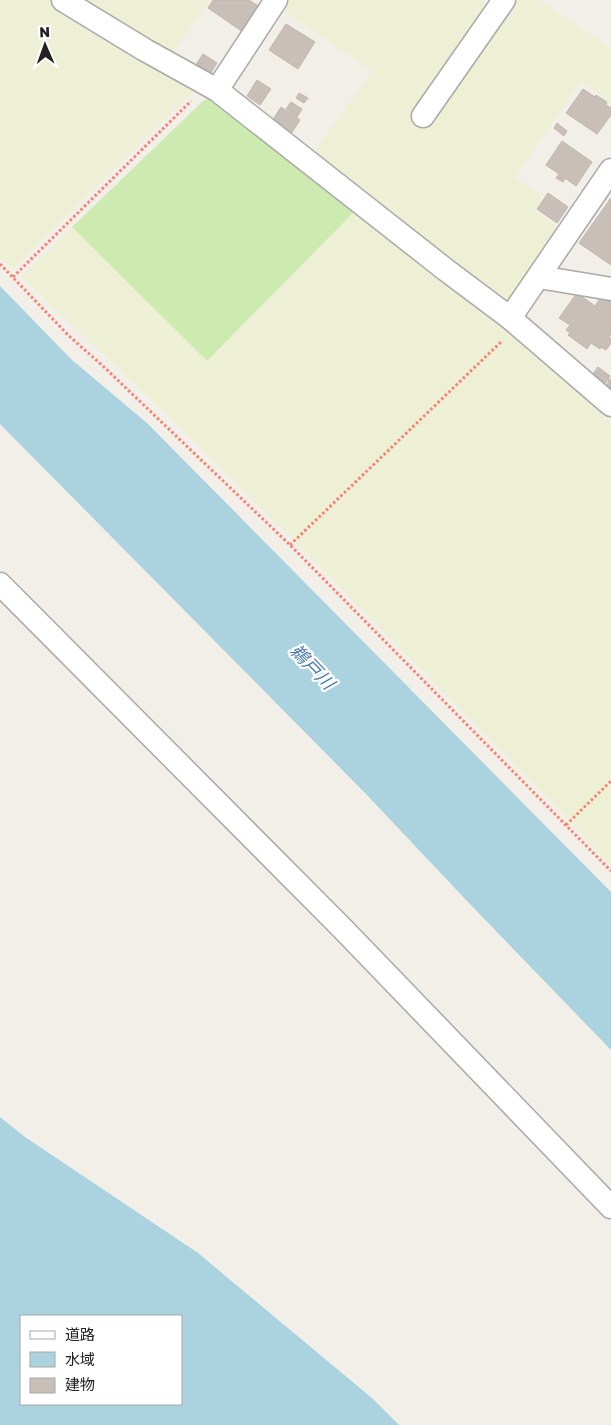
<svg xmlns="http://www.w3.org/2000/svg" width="611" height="1425" font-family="'Golos Text','Noto Sans JP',sans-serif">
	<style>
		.farmland { fill: #eef0d5 }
		.grass { fill: #cdebb0 }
		.water { fill: #aad3df; fill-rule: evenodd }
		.building { fill: #c7bfb8; stroke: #c4b6ab }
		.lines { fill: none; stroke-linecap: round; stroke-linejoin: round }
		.minor-casing { stroke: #a9a9a9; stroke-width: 25 }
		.path { stroke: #fa8072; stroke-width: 3; stroke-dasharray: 2.5 2.5; stroke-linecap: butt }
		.minor { stroke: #fff; stroke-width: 22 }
		.labels { text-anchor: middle; stroke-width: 4.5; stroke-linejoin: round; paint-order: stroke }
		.water-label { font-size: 18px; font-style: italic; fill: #4a7aab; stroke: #fff }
	</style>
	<rect width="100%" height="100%" fill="#f2efe9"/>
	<g class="farmland">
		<path d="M0,0H49L196,89L13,269L0,257Z"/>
		<path d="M74,0H210L170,57Z"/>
		<path d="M288,0H481L502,15L513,0H539L611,48V103L581,82L515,177L543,197L534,210L563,230L511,305L502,304L312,155L372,71L282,10Z"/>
		<path d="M358,208L496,323L611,422V866L558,808L299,546L160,408L21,277L72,227L207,361Z"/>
	</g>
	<path class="grass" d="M211,97L358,208L207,361L72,227L203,101Z"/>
	<g class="water">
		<path d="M0,286L72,360L147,423L611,892V1050L468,902L366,794L0,424Z"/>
		<path d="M0,1117L25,1137L198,1253L373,1399L399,1425H0ZM181,1316V1404H21V1316Z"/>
	</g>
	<g class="building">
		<path d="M213,0H249L260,7L243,32L208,8Z"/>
		<path d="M286,24L315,42L298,69L269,50Z"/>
		<path d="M203,54L217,63L209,76L195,66Z"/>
		<path d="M257,80L271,89L260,105L247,96Z"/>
		<path d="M583,89L595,97L596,95L607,102L606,105L611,108V115L597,134L566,113Z"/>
		<path d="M299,93L308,98L304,103L296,98Z"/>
		<path d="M291,102L302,109L297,117L286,109Z"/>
		<path d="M281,107L300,120L291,134L272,121Z"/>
		<path d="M557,123L567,131L564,136L554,128Z"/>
		<path d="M562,141L592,162L576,186L565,178L563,182L556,178L559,174L546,165Z"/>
		<path d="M548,193L568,207L557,223L537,209Z"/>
		<path d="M611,198V265L579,243Z"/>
		<path d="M577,293L595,306L601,297L605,300L607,298L611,301V333L609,337L611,339V343L606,350L601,347L600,349L591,343L587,349L568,335L570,333L566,330L570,325L559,318Z"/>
		<path d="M598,367L610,376L603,387L590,378Z"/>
		<path d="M609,379L611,380V394L605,392Z"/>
	</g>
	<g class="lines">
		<defs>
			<g id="minor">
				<path d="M63,0L145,50L217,90L446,270L510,318L611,405"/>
				<path d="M217,90L276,0"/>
				<path d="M423,116L504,0"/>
				<path d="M539,277L611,289"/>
				<path d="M510,318L611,170"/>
				<path d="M0,584L343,929L611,1207"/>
			</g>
		</defs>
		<use href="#minor" class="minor-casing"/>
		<g class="path">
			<path d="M0,264L69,336L104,367L290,545L611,871"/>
			<path d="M13,277L191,101"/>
			<path d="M290,545L502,341"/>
			<path d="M566,825L611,781"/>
		</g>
		<use href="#minor" class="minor"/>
	</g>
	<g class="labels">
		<g class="water-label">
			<text transform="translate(312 667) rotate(46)" y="6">鵜戸川</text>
		</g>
	</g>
	<rect x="20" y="1315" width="162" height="90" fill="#ffffff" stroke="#a7a7a7"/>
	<rect x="30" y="1331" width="25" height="8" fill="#ffffff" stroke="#a7a7a7"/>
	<text x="65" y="1340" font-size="15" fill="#222222">道路</text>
	<rect x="30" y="1352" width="25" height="15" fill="#aad3df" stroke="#a7a7a7"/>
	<text x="65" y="1365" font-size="15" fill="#222222">水域</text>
	<rect x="30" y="1378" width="25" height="15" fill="#c7bfb8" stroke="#a7a7a7"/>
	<text x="65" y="1390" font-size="15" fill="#222222">建物</text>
	<g transform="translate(45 45) rotate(358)" stroke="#ffffff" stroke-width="4" paint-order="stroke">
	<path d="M0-4L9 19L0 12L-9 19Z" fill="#222222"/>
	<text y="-8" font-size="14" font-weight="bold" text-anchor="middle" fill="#222222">N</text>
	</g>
</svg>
